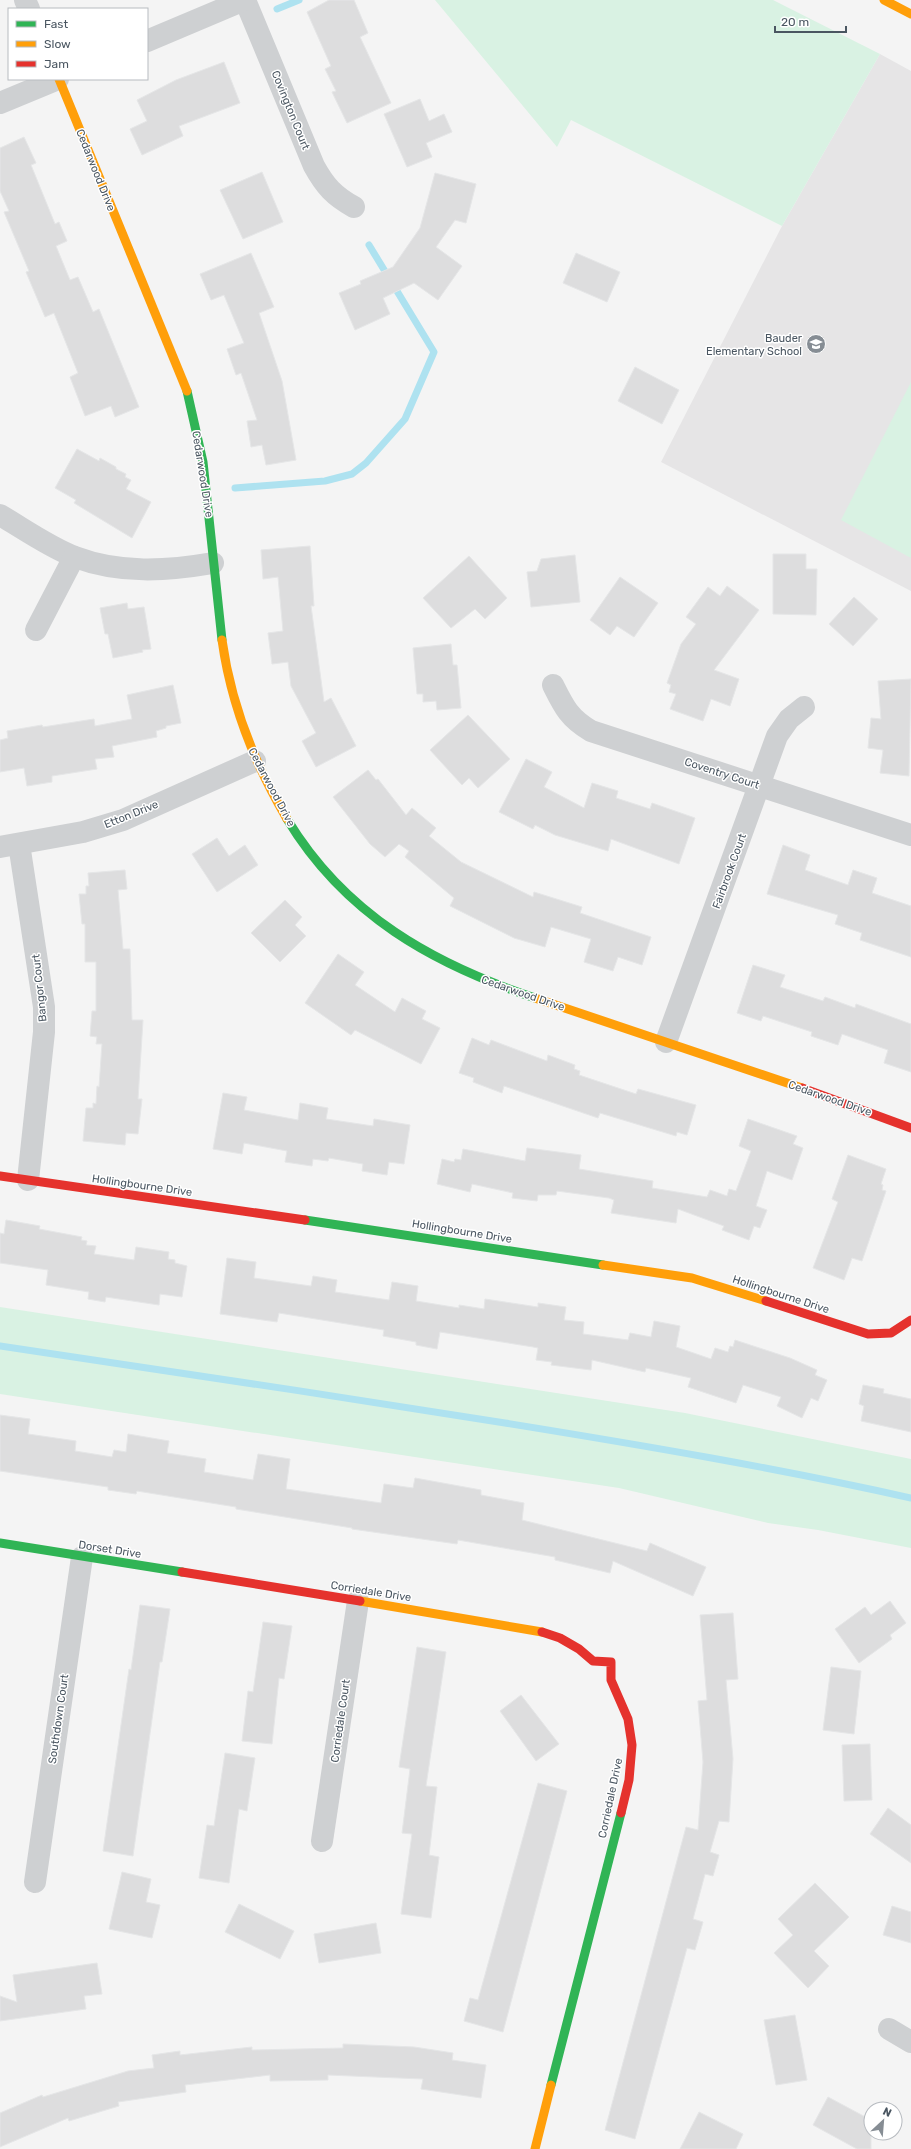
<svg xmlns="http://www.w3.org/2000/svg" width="911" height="2149" font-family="Rubik,sans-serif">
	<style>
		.education { fill: #e6e5e6 }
		.green { fill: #d9f2e3 }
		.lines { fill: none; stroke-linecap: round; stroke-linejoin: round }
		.stream { stroke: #aee2f0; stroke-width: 7 }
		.building { fill: #ddddde; stroke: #e5e6e7 }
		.street { stroke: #ced0d2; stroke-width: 22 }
		.fast { stroke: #30b455; stroke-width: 9 }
		.slow { stroke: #ff9f0a; stroke-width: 9 }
		.jam { stroke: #e5322d; stroke-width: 9 }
		.labels { text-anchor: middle; stroke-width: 3; stroke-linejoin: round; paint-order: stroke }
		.street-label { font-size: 11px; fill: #4a5661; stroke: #fff }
		.poi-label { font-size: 11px; fill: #4a5661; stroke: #fff; text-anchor: end }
	</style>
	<rect width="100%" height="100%" fill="#f4f4f4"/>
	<path class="education" d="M880,54L911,71V591L661,462L782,226Z"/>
	<g class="green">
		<path d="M435,0H773L880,54L782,226L571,120L557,147Z"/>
		<path d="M911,382V558L841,520Z"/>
		<path d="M0,1307L685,1413L911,1459V1548L818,1530L768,1523L619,1488L0,1394Z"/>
	</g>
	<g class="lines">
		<g class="stream">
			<path d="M277,9L299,0"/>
			<path d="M235,488L325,481L352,474L366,463L405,419L434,352L369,245"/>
			<path d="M0,1346C168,1371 337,1396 505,1423C641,1445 777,1468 911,1498"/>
		</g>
	</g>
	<g class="building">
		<path d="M329,0H354L368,33L360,37L391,103L347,123L332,92L336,91L325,69L331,66L307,12Z"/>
		<path d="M224,62L240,103L179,126L183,136L142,155L130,129L147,121L137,100L176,80Z"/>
		<path d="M420,99L429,121L444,114L452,132L426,143L432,157L407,167L384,114Z"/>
		<path d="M24,137L36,163L31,165L55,224L59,222L67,241L56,246L70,280L78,277L93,312L99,309L139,407L115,417L111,406L85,416L70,377L78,373L54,313L45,317L26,272L29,271L4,212L9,211L0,191V148Z"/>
		<path d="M262,172L283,222L243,239L220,190Z"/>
		<path d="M435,173L476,184L466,223L455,220L436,247L462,266L438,300L414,283L383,298L390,314L355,330L339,293L361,284L360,281L393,267L420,228Z"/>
		<path d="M251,253L274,307L259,313L282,381L296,460L266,465L262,445L251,447L247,421L257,420L241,373L236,375L227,349L244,343L224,295L211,300L200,274Z"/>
		<path d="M576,253L620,272L607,302L563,283Z"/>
		<path d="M635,367L679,390L662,424L618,401Z"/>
		<path d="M77,449L99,461L100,458L116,467V469L126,474L125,477L131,480L126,489L151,502L132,538L74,503L76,500L55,488Z"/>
		<path d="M310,546L314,606H311L324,702L331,698L356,746L316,767L302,741L316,733L291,686L288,662L272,664L268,633L283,631L278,577L263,579L261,550Z"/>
		<path d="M773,554H806V569H817L816,615L773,614Z"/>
		<path d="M575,555L580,602L531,607L527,572L537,571L541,559Z"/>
		<path d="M469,556L507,598L485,619L475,609L451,628L423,598Z"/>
		<path d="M620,577L658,603L634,637L617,626L610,635L590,620Z"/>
		<path d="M727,586L759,610L714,670L739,679L730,706L711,699L703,721L670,709L676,694L669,692L671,685L667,683L681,644L696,624L686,617L708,587L720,596Z"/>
		<path d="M854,597L878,619L853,646L829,624Z"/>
		<path d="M127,603L128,609L144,607L151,649L142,650L143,652L113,658L108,634H105L100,608Z"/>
		<path d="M451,644L453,665H457L461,708L437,710L436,701L423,702V694H417L413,648Z"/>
		<path d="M911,679L909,776L880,773L883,750L868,748L871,718L881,719L878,681Z"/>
		<path d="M173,685L181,723L166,726V728L156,731L157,737L112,746L114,757L95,759L97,769L52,776V782L27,786L24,768L0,772V740L8,738L7,731L42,725L43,727L94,719L95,726L132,719L127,695Z"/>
		<path d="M468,715L510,759L478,788L469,778L462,785L430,750Z"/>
		<path d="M526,759L552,772L544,787L584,808L592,783L618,791L616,798L650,809L652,803L695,818L679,864L611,839L608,851L555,835L535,825L533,829L499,812Z"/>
		<path d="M368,770L376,780L378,779L406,815L412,808L436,828L429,836L461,862L533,897L534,892L582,907L580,913L651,937L642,965L618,957L613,971L584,962L591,939L551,927L545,947L514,938L450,906L454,898L405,857L409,851L399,844L385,857L370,844L333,797Z"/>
		<path d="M217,838L229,856L245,845L258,865L217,892L192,854Z"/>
		<path d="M783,845L810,855L805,870L848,885L853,870L877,878L872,893L911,906V957L860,940L862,933L835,924L838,915L767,894Z"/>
		<path d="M125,870L127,889L118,890L123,949H130L132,1020H143L138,1099H142L138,1134L126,1133L125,1145L83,1141L86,1108H93V1103L96,1104L97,1086L99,1087L102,1044H96L97,1037L90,1036L92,1011H96V962H85V924H82L79,894H86V886H89L88,873Z"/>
		<path d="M285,900L302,917L295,925L306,936L280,962L251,933Z"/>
		<path d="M338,954L364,972L355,985L395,1012L402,998L426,1011L422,1019L440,1028L421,1064L355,1030L351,1035L305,1003Z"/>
		<path d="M753,965L785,975L780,987L823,1001L825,997L855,1008L856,1004L911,1024V1072L884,1063L888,1050L842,1034L838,1045L811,1036L812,1032L763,1016L761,1021L737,1013Z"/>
		<path d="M472,1038L489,1045L491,1040L547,1061L548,1055L575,1065L574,1069L580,1071L579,1075L636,1094L638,1089L696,1105L687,1135L677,1132L676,1136L600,1113L598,1118L504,1086L502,1093L473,1082L474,1078L459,1073Z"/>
		<path d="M223,1093L247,1097L244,1110L298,1120L300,1103L328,1108L326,1119L373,1126L374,1119L410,1125L404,1164L389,1162L387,1175L362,1171L363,1164L329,1158L328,1161L313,1159L312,1166L285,1162L287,1151L244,1143L242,1154L213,1149Z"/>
		<path d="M748,1119L797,1136L793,1144L803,1148L792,1180L767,1171L756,1206L767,1210L760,1228L754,1226L749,1240L722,1230L724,1226L678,1209L676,1223L611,1213L614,1200L609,1198L557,1191L556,1195H538L537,1201L512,1198L513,1193L472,1184L470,1192L437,1184L442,1159L454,1162L455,1159L461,1160L463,1149L525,1161L527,1148L581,1155L579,1169L653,1181L652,1188L707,1197L710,1190L727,1196L729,1189L736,1191L751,1151L739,1146Z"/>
		<path d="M848,1155L886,1169L881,1184L883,1185L882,1190L886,1191L862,1261L852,1258L844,1280L813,1268L838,1202L832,1199Z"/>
		<path d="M6,1220L40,1226L39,1229L82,1237L81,1240L87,1241L86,1245L96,1246L94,1254L134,1260L136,1247L169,1252L168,1259L175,1260V1263L187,1266L182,1297L160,1294L159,1305L106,1297L105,1302L88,1299L89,1292L46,1285L48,1270L0,1263V1233L4,1234Z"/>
		<path d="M227,1258L256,1262L254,1278L311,1286L313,1276L337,1280L335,1292L389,1300L392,1282L418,1286L416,1301L459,1308V1305L484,1309L485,1299L538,1307V1303L566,1307L564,1320L584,1322L583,1334L628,1340L630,1333L651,1337L654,1321L680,1326L676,1347L711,1359L715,1348L728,1352L730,1346L733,1347L735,1340L790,1358L817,1370L815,1375L827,1380L818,1401L811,1398L802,1418L777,1406L781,1397L743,1385L736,1403L688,1387L691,1378L646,1368L645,1372L592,1360L591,1370L551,1365L552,1362L536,1360L538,1348L533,1347L440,1332L437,1349L416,1345V1342L383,1336L384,1330L279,1313L277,1322L220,1314Z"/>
		<path d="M863,1385L884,1389L883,1393L911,1399V1432L861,1421L864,1406L859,1404Z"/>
		<path d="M0,1415L30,1419L28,1434L76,1441L75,1451L112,1457L114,1450L126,1452L128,1434L169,1441L167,1453L206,1459L204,1472L253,1480L258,1454L290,1459L286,1489L381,1503L384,1484L413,1488L415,1478L481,1490V1495L524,1503L522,1520L647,1551L650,1543L706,1567L693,1596L613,1561L610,1573L555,1560V1557L458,1540L457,1544L352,1529V1528L236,1509V1507L137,1491L136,1494L108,1490V1487L0,1471Z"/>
		<path d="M890,1601L906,1623L890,1635L892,1639L859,1663L835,1629L865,1607L871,1615Z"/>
		<path d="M140,1605L170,1609L162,1662H160L133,1856L103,1851L129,1669L131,1670Z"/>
		<path d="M733,1613L738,1679L726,1680L733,1759L729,1822L719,1821L710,1852L719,1855L713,1876L705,1874L693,1919L703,1922L695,1950L687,1948L635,2139L605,2130L686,1827L698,1830L703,1762L698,1701L707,1700L700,1615Z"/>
		<path d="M263,1622L292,1626L284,1679L279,1678L272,1744L242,1741L248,1691L253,1692Z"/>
		<path d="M417,1647L446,1652L426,1786L437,1787L429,1855L439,1857L431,1918L401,1914L412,1834L402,1833L410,1769L399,1767Z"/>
		<path d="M831,1667L861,1671L854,1734L823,1730Z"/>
		<path d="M521,1695L559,1744L536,1761L500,1711Z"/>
		<path d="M870,1744L872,1800L844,1801L842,1745Z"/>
		<path d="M225,1753L255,1758L247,1811L239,1809L229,1883L199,1878L207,1825L214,1826Z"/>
		<path d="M538,1783L567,1791L503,2032L464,2021L470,1998L478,2000Z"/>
		<path d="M888,1808L911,1825V1863L870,1834Z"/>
		<path d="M122,1872L151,1879L146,1902L160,1905L152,1938L109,1929Z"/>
		<path d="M815,1883L849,1917L814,1951L829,1966L808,1988L774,1953L793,1935L778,1919Z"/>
		<path d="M239,1904L294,1931L280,1959L225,1932Z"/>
		<path d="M892,1906L911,1912V1943L883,1935Z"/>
		<path d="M376,1923L381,1953L319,1963L314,1934Z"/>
		<path d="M97,1963L102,1994L84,1996L86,2009L0,2021V1996L17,2002L13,1975Z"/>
		<path d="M795,2015L807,2080L776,2085L764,2020Z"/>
		<path d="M343,2044L414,2047L453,2053L452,2060L486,2065L481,2098L421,2089L423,2079L328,2075V2080L270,2081V2075L185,2085L186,2092L118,2102L119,2106L69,2121L68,2118L0,2147V2113L42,2095L43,2097L128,2071L154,2068L152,2055L180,2051V2055L252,2047V2050L343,2048Z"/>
		<path d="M828,2097L871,2120V2149H857L813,2125Z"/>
		<path d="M699,2112L743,2134L736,2149H680Z"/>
	</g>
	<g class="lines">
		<g class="street">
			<path d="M25,0L29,9"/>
			<path d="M245,0L314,166C325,186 334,196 354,207"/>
			<path d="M147,41L244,0"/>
			<path d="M0,103L58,79"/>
			<path d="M0,515C24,529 49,547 75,557C120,574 167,571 213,563"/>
			<path d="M36,630L74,557"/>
			<path d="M553,685C564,707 569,718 591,731L911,835"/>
			<path d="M19,844L44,1007V1032L28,1180"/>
			<path d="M0,847L83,832L123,820L255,761"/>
			<path d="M666,1042L777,736L789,719L804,707"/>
			<path d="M322,1841L358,1601"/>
			<path d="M35,1882L82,1557"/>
			<path d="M889,2029L911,2042"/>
		</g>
		<g class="fast">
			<path d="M187,391L203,462L222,640"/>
			<path d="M287,819C345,915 433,964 535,998"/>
			<path d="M305,1220L603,1265"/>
			<path d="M0,1543L182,1572"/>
			<path d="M551,2085L621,1813"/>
		</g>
		<g class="slow">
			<path d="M884,0L911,14"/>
			<path d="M59,79L187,391"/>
			<path d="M222,640C231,705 254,763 287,819"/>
			<path d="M535,998L802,1088"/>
			<path d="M603,1265L692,1278L766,1301"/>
			<path d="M360,1601L542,1632"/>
			<path d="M535,2149L551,2085"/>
		</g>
		<g class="jam">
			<path d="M802,1088L911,1128"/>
			<path d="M0,1176L305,1220"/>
			<path d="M766,1301L868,1334L891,1333L911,1320"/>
			<path d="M182,1572L360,1601"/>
			<path d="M542,1632L560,1638L579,1649L593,1661L611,1662V1680L628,1719L632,1745L629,1780L621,1813"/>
		</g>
	</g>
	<defs>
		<symbol id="school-disc" viewBox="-11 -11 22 22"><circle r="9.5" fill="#868d94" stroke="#fff"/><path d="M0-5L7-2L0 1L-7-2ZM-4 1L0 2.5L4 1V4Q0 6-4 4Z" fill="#fff"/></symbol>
	</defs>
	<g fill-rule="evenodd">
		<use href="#school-disc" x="805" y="333" width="22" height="22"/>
	</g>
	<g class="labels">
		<g class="street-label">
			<text transform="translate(291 110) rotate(68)" y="4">Covington Court</text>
			<text transform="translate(96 170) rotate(68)" y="4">Cedarwood Drive</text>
			<text transform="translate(203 474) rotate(81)" y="4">Cedarwood Drive</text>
			<text transform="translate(722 773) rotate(18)" y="4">Coventry Court</text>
			<text transform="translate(272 787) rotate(62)" y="4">Cedarwood Drive</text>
			<text transform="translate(131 814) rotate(-22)" y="4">Etton Drive</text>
			<text transform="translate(729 871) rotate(-70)" y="4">Fairbrook Court</text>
			<text transform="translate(39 988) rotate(-96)" y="4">Bangor Court</text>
			<text transform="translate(523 993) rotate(19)" y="4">Cedarwood Drive</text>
			<text transform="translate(830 1098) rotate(19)" y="4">Cedarwood Drive</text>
			<text transform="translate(142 1185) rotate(8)" y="4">Hollingbourne Drive</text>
			<text transform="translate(462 1231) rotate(9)" y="4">Hollingbourne Drive</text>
			<text transform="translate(781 1294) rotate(18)" y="4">Hollingbourne Drive</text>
			<text transform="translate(110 1549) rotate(9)" y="4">Dorset Drive</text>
			<text transform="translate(371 1591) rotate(9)" y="4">Corriedale Drive</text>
			<text transform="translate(58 1719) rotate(-82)" y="4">Southdown Court</text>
			<text transform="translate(340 1721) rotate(-82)" y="4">Corriedale Court</text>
			<text transform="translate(610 1798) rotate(-78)" y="4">Corriedale Drive</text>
		</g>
		<g class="poi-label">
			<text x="802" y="342">Bauder<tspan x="802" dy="13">Elementary School</tspan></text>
		</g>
	</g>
	<rect x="8" y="8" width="140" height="72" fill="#ffffff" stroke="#b7bbc0"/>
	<rect x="16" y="21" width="20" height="6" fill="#30b455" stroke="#b7bbc0"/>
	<text x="44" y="28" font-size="12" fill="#4a5661">Fast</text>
	<rect x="16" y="41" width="20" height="6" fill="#ff9f0a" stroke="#b7bbc0"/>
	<text x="44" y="48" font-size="12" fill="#4a5661">Slow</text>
	<rect x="16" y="61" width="20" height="6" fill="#e5322d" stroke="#b7bbc0"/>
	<text x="44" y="68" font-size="12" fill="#4a5661">Jam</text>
	<g transform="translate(883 2121) rotate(26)"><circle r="19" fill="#ffffff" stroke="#b7bbc0"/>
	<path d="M0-3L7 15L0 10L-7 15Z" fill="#868d94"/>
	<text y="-6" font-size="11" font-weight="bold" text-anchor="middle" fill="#4a5661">N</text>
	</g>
	<path d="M775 26v6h71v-6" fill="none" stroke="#4a5661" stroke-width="2"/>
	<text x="781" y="26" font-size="12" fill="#4a5661" stroke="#ffffff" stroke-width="3" paint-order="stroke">20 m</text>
</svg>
